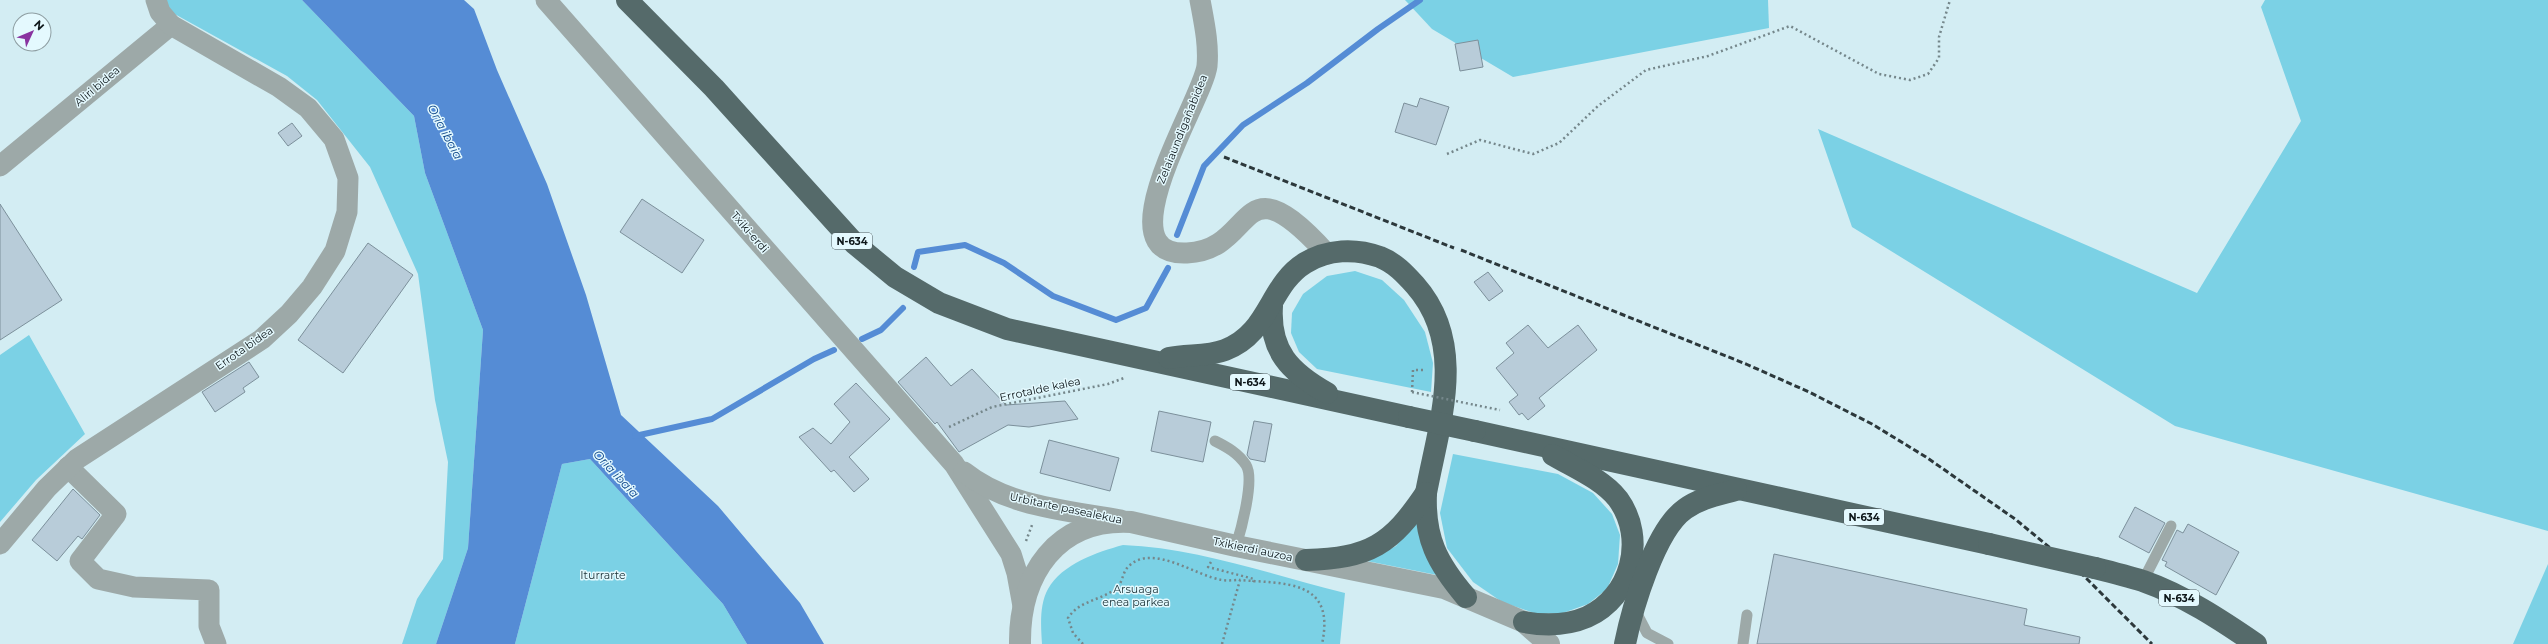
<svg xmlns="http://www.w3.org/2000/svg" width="2548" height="644" font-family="Montserrat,sans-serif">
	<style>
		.green { fill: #7bd1e5 }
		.water { fill: #558cd5 }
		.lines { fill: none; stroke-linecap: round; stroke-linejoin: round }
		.stream { stroke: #558cd5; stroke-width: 6 }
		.building { fill: #b8ccd9; stroke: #7c909b }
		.path { stroke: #75878b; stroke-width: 2.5; stroke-dasharray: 2 3; stroke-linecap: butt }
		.service { stroke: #9da9a8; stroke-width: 11 }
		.minor { stroke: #9da9a8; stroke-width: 21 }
		.tertiary { stroke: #9da9a8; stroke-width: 22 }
		.trunk { stroke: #556a6a; stroke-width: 22 }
		.rail { stroke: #2c383b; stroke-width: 3; stroke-dasharray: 6 3; stroke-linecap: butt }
		.path-bridge { stroke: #75878b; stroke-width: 2.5; stroke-dasharray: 2 3; stroke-linecap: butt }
		.trunk-bridge { stroke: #556a6a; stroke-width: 22 }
		.labels { text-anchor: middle; stroke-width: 3; stroke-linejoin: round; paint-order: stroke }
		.shield { fill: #e4f9fe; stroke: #4e5a5e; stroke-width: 1 }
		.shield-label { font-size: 10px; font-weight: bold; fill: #0d1619 }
		.street-label { font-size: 11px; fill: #0d1619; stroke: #e4f9fe }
		.park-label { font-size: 11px; fill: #193036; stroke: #e4f9fe }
		.water-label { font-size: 12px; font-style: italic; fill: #0d4688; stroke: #e4f9fe }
	</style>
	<rect width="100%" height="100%" fill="#d3edf3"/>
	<g class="green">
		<path d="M161,0H302L414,116L425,173L483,330L468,548L436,644H402L417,599L443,559L448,462L435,400L418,274L370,167L317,100L287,76L171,12Z"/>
		<path d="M1405,0H1768L1769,28L1513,77L1432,29Z"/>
		<path d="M2265,0H2548V531L2175,426L1852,227L1818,129L2197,293L2301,121L2261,7Z"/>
		<path d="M1355,271L1382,280L1404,300L1425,332L1433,363L1431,392L1317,369L1299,352L1291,333L1292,313L1303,294L1327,276Z"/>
		<path d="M29,335L85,434L36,480L0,522V355Z"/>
		<path d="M1453,454L1558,474L1593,493L1612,514L1620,535L1618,564L1607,589L1588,604L1563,613L1537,614L1502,602L1473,582L1447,548L1440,513Z"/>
		<path d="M590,459L723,604L747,644H515L562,464Z"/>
		<path d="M1419,518L1437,575L1367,561L1396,546Z"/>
		<path d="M1123,545C1198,548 1272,575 1345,593L1340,644H1042C1041,627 1039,605 1048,589C1062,564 1097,552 1123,545Z"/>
		<path d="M2548,564V644H2513Z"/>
	</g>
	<path class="water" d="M302,0H464L474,9L497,70L547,184L586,295L621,415L718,506L800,603L824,644H747L723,604L590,459L562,464L515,644H436L468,548L483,330L425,173L414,116Z"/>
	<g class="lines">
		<g class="stream">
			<path d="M1177,235L1204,166L1243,125L1307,83L1378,29L1420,0"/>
			<path d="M914,267L918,252L965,245L1004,263L1053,296L1116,320L1146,308L1168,268"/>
			<path d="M862,339L881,330L903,308"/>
			<path d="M635,436L712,419L814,359L834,350"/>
		</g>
	</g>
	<g class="building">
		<path d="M1478,40L1483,67L1460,71L1455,44Z"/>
		<path d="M1420,98L1449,107L1436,145L1395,132L1404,103L1417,107Z"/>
		<path d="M292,123L302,136L288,146L278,133Z"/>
		<path d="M642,199L704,240L682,273L620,232Z"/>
		<path d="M0,204L62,300L0,340Z"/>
		<path d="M368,243L413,275L343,373L298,340Z"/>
		<path d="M1488,272L1503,291L1489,301L1474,282Z"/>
		<path d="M1528,325L1548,348L1578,325L1597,350L1539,398L1545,406L1528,420L1522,413L1519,415L1509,402L1518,395L1496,368L1514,353L1506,343Z"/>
		<path d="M926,357L951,386L972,369L1006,405L1065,401L1078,419L1029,427L1008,425L959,452L937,422L935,424L898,382Z"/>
		<path d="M249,362L259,377L243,388L245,392L215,412L202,392Z"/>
		<path d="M856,383L890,419L849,457L869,479L854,492L834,470L831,472L799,437L813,428L831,444L850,422L834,404Z"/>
		<path d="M1159,411L1211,422L1203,462L1151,451Z"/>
		<path d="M1254,421L1272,424L1265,462L1250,459L1247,455Z"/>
		<path d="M1049,440L1119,458L1110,491L1040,473Z"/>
		<path d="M73,489L100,515L82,539L78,536L57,561L32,540Z"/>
		<path d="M2135,507L2165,523L2149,553L2119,537Z"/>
		<path d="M2188,524L2239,552L2216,595L2165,566L2167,562L2162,560L2177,530L2183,533Z"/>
		<path d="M1774,554L2027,609L2024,625L2080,637L2079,644H1757Z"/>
	</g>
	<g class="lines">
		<g class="path">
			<path d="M1447,154L1480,140L1533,154L1559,143L1598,106L1646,70L1708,56L1790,26L1879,74L1910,80L1928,74L1939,58V37L1950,0"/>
			<path d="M1412,392L1413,370H1424"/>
			<path d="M1475,405L1500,410"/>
			<path d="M949,427L992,407L1108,384L1124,378"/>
			<path d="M1026,541L1032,525"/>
			<path d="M1211,562L1208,567L1254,579L1253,582"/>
			<path d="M1083,644L1073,633L1068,618C1079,601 1098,601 1114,590C1124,584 1121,572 1130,565C1154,544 1196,576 1222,580C1228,581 1234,580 1240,580"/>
			<path d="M1222,644L1240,580C1285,584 1336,579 1322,644"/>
		</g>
		<g class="service">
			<path d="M1215,441C1227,447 1238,453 1246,465C1255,479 1241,530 1236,546"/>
			<path d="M2143,581L2171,526"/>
			<path d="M1635,610L1647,633L1668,644"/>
			<path d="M1743,644L1747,615"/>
		</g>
		<g class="minor">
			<path d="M546,0L954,464L1011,554L1017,573L1023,606"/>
			<path d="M1200,0C1204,22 1209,44 1207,66C1203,100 1101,257 1187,253C1258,250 1236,154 1327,254"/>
			<path d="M0,166L171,25"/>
			<path d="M68,467L116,514L80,561L98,579L134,587L209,590V626L216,644"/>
			<path d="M964,472C1008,507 1066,510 1121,520"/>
			<path d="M0,544L47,488L77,459L262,339L289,314L312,287L335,251L347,212L348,178L334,139L308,108L279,87L171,25L160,12L156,0"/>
		</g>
		<path class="tertiary" d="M1020,644C1019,574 1057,518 1131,522L1236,546L1444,588L1524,622L1549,644"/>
		<g class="trunk">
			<path d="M627,0L714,88L855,244L895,277L939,303L1007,329L1409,417"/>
			<path d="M1272,306C1269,351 1290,372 1327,393"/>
			<path d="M1169,358C1187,354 1207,357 1225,350C1270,333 1269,285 1305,263C1328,249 1355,248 1380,257C1395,263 1405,274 1415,285C1468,345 1439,423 1426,493C1424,538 1437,563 1466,597"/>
			<path d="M1475,431L1989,544"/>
			<path d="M1306,560C1370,558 1391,545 1426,493"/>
			<path d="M2095,568C2111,572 2127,576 2143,581C2183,595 2221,620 2256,644"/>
			<path d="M1524,622C1546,626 1566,626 1587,617C1631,597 1647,539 1618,499C1602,479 1575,468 1553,455"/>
			<path d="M1625,644C1632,609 1655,530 1685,509C1700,498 1718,495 1736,490"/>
		</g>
		<g class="rail">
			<path d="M1224,157L1454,248"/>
			<path d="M1461,250L1746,364L1809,392L1872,424L1926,457L2015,519L2082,574L2152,644"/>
		</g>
		<path class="path-bridge" d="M1412,392L1475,405"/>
		<g class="trunk-bridge">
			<path d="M1409,417L1475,431"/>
			<path d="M1989,544L2095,568"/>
		</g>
	</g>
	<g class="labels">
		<g class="shield">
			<rect x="832" y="233" width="40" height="16" rx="3"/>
			<rect x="1230" y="374" width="40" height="16" rx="3"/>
			<rect x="1844" y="509" width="40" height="16" rx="3"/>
			<rect x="2159" y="590" width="40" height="16" rx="3"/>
		</g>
		<g class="shield-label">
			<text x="852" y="245">N-634</text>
			<text x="1250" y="386">N-634</text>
			<text x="1864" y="521">N-634</text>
			<text x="2179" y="602">N-634</text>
		</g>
		<g class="street-label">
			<text transform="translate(97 86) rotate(-40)" y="4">Aliri bidea</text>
			<text transform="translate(1182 129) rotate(-68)" y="4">Zelaiaundigañabidea</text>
			<text transform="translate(750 232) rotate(49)" y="4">Txiki-erdi</text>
			<text transform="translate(244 348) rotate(-35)" y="4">Errota bidea</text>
			<text transform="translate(1040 389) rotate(-12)" y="4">Errotalde kalea</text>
			<text transform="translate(1066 508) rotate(12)" y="4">Urbitarte pasealekua</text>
			<text transform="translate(1253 549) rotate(12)" y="4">Txikierdi auzoa</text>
		</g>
		<g class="park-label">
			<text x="603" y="579">Iturrarte</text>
			<text x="1136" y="593">Arsuaga<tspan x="1136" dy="13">enea parkea</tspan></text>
		</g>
		<g class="water-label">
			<text transform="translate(445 132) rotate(62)" y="4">Oria ibaia</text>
			<text transform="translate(616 474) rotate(47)" y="4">Oria ibaia</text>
		</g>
	</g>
	<g transform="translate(32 32) rotate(46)"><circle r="19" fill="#e4f9fe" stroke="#8e9ea2"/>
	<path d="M0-3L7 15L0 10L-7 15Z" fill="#8933a0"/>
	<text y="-6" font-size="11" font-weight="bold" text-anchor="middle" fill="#0d1619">N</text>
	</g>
</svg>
